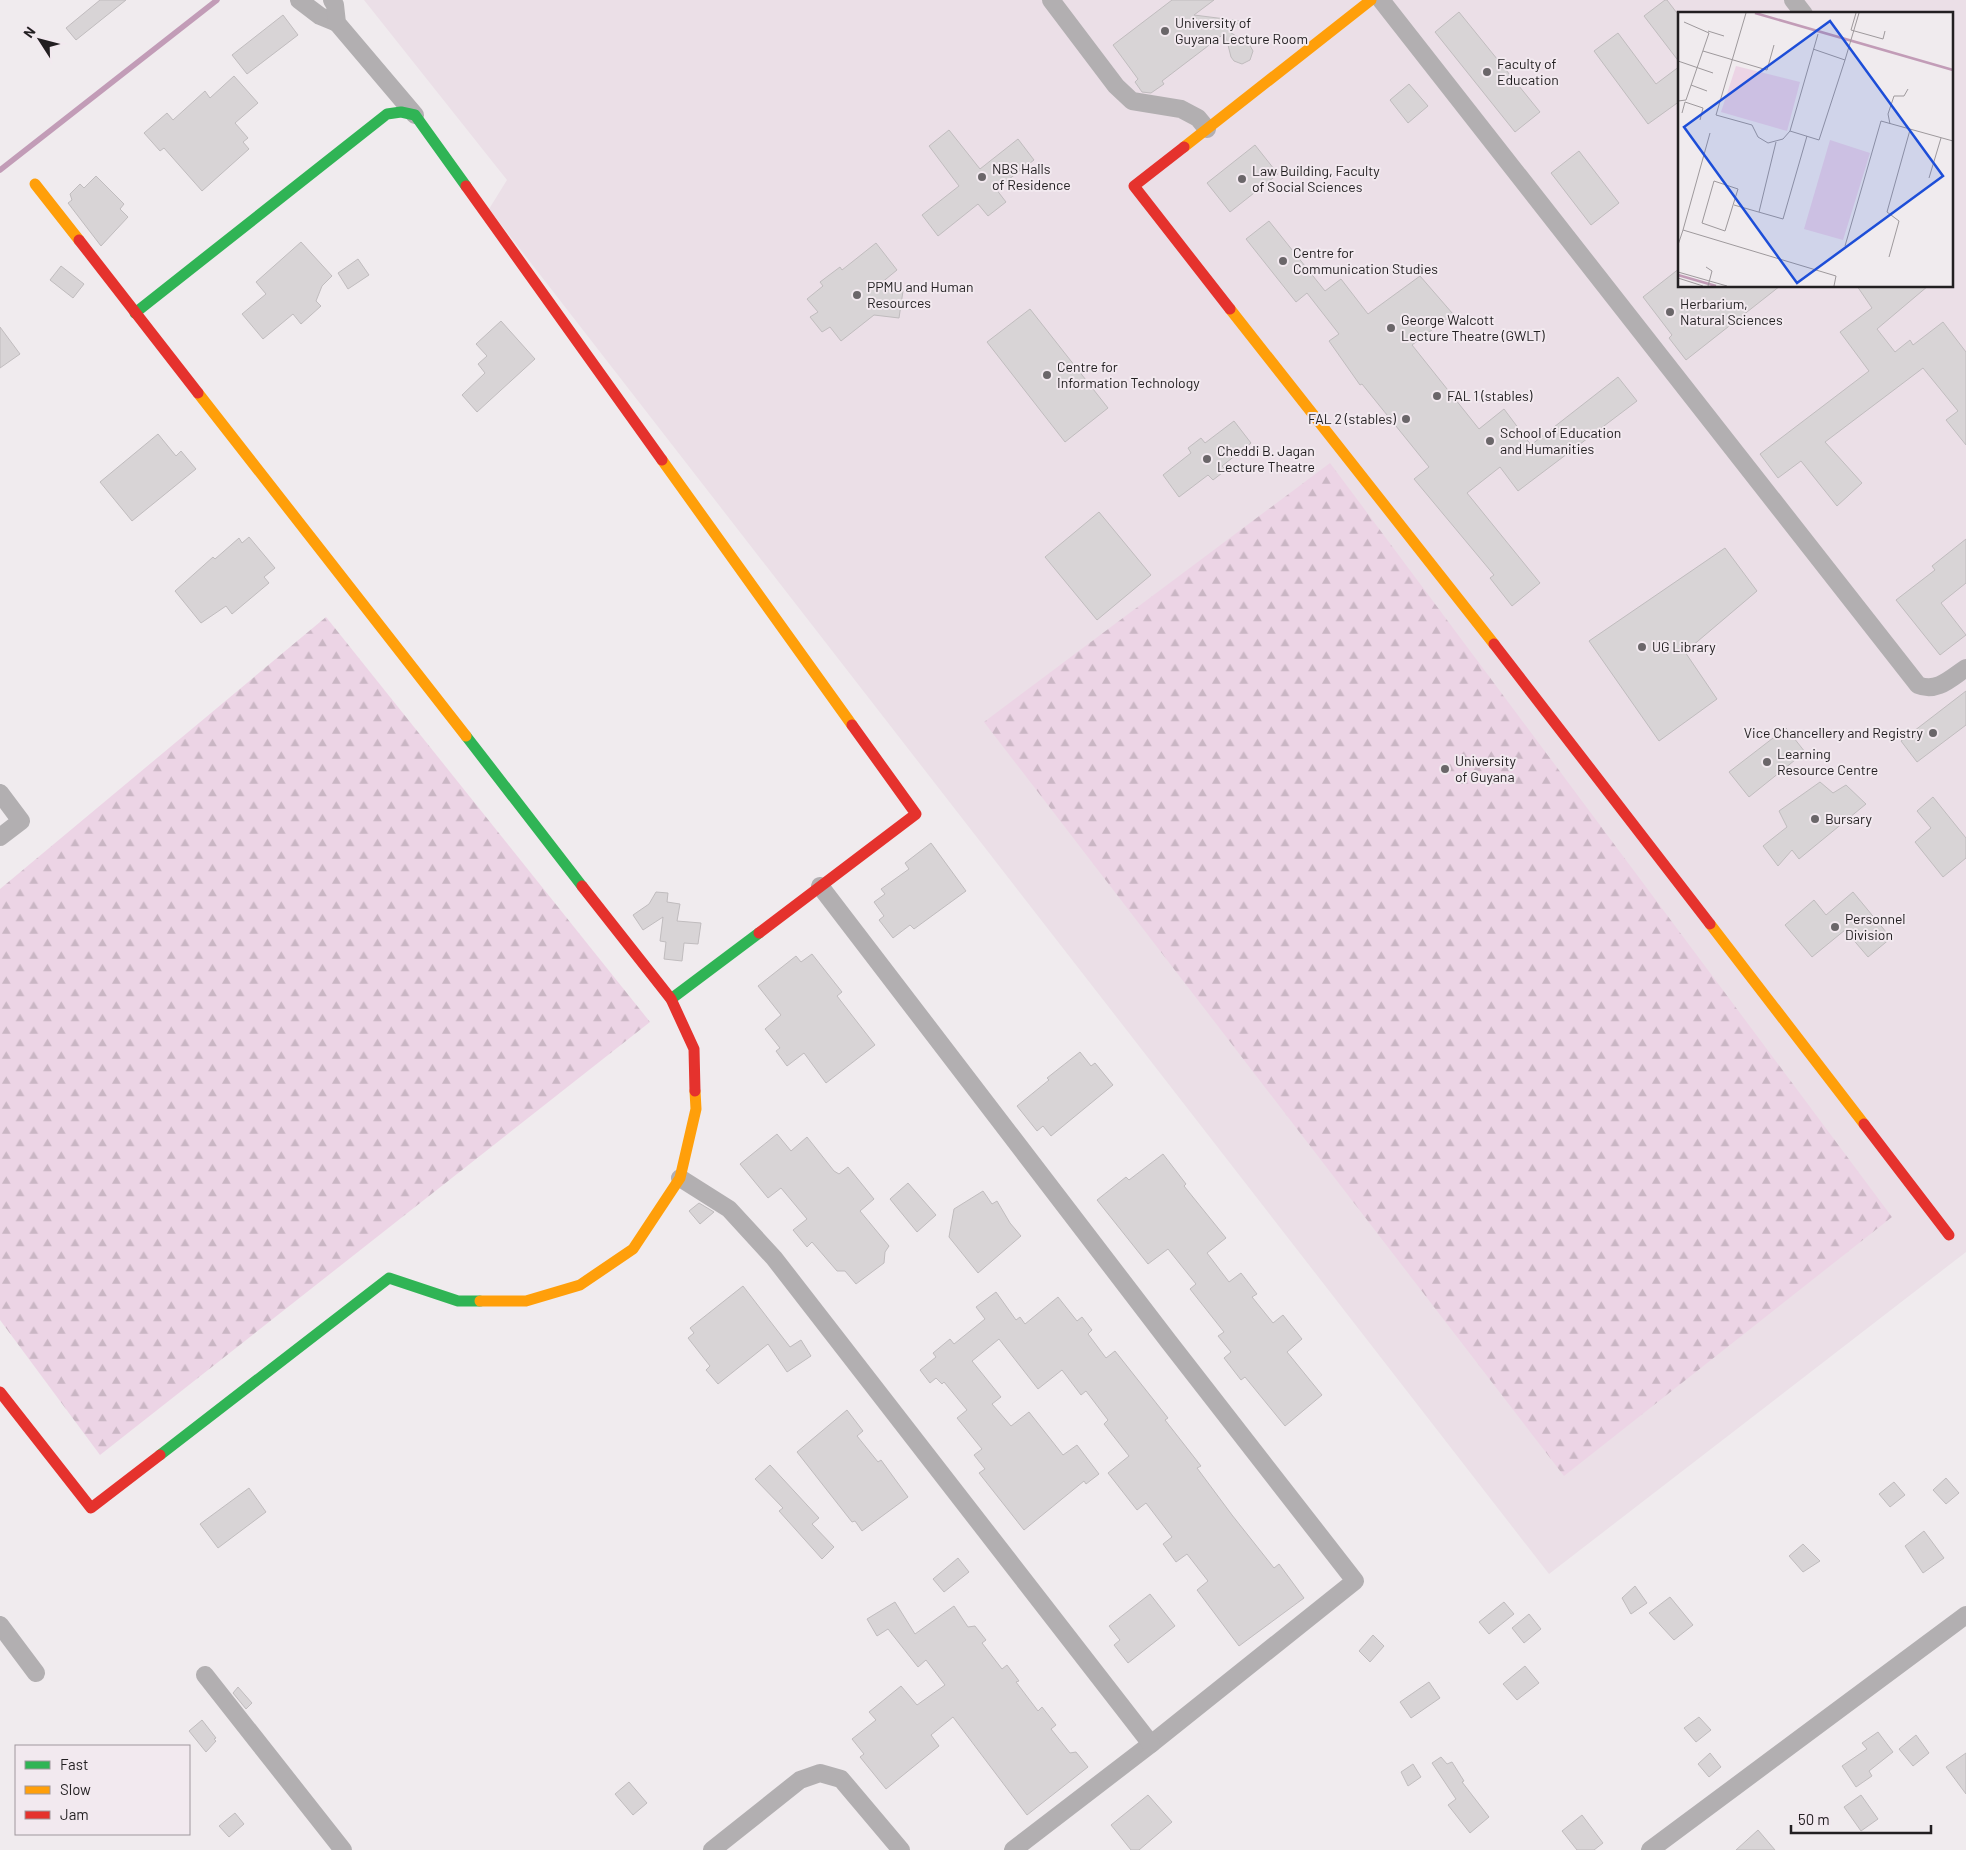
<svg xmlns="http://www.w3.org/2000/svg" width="1966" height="1850" font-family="Barlow,sans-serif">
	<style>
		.built { fill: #ebdfe7; fill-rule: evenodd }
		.forest { fill: url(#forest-firs) }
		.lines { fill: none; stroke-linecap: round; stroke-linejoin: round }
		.stream { stroke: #c29cb7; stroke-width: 5.5 }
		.building { fill: #d8d4d6; stroke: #c0bcbe }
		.street { stroke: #b2afb1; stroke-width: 18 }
		.fast { stroke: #30b455; stroke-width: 11 }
		.slow { stroke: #ff9f0a; stroke-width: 11 }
		.jam { stroke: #e5322d; stroke-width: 11 }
		.poi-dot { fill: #6a6669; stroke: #f2e9ef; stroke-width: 2 }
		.labels { text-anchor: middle; stroke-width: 4; stroke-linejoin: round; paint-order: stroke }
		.poi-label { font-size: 14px; fill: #221f21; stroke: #f2e9ef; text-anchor: start }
		.inset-river { fill: none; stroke: #c29cb7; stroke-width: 2.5 }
		.inset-road { fill: none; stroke: #9e999c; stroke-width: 1 }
		.view { fill: #1d4ed8; fill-opacity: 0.15; stroke: #1d4ed8; stroke-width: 2.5 }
		.inset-edge { fill: none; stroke: #221f21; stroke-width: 2.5 }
	</style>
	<defs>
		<pattern id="forest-firs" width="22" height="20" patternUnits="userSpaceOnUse" patternTransform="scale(1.25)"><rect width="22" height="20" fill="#ecd4e5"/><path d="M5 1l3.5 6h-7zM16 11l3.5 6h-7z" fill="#cab6c4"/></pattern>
	</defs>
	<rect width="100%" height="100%" fill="#f0ebee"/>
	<path class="built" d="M364,0H1966V1252L1549,1574L489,209L507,180ZM1680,14H1952V286H1680Z"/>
	<g class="forest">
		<path d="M1330,463L1892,1217L1564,1476L984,722Z"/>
		<path d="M326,617L650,1022L100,1455L0,1320V889Z"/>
	</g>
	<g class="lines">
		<path class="stream" d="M0,170L217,0"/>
	</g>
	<g class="building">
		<path d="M100,0H126L76,40L66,28Z"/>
		<path d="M1172,0H1214L1194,15L1241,21L1228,31L1249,44L1253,51L1250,60L1242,64L1234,61L1231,57L1225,33L1162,81L1164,84L1151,93L1142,92L1135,82L1138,79L1113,45Z"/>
		<path d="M1665,0H1667L1680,17V63L1644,16Z"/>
		<path d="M1459,12L1540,112L1515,132L1435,32Z"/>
		<path d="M283,15L298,35L247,74L232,55Z"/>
		<path d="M1618,33L1656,84L1680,66V101L1648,124L1594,51Z"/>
		<path d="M234,76L258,103L235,123L248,138L243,142L249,149L202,191L164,148L160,151L144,133L167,113L173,120L205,91L210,98Z"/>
		<path d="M1409,84L1428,106L1408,123L1390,100Z"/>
		<path d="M949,130L980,169L1018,139L1034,160L996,189L1006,202L988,216L978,204L938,236L922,215L959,186L929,146Z"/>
		<path d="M1255,145L1278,174L1230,212L1207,183Z"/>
		<path d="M1579,151L1619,203L1591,225L1551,173Z"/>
		<path d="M96,176L124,204L120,209L128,217L101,246L68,203L72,200L70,194L80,184L84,188Z"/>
		<path d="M1269,221L1325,291L1341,279L1368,314L1420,276L1453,314L1412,345L1479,429L1504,409L1531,445L1618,377L1637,401L1518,491L1500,467L1467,493L1540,583L1512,606L1490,578L1494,575L1414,479L1429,467L1362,384L1360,385L1329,341L1339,334L1307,293L1296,302L1246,239Z"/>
		<path d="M301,242L332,276L322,286L316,301L321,306L301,324L293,314L263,339L242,314L266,294L256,282Z"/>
		<path d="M876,243L897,270L875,288L903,291L899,318L874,315L841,341L830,327L822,332L810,317L818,312L807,299L823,286L820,282L840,267L842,270Z"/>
		<path d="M358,259L369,275L348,289L338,273Z"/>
		<path d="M61,266L84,284L73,298L50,280Z"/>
		<path d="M1680,268V286H1780L1686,360L1669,338L1672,335L1643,297Z"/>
		<path d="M1857,286H1928L1877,329L1895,352L1910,340L1913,345L1943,322L1966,352V445L1946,420L1958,411L1923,368L1825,442L1862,483L1837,506L1801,461L1778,478L1760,454L1869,371L1840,332L1872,308Z"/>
		<path d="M1030,309L1108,408L1065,442L987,342Z"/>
		<path d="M501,321L535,359L477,412L462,395L485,373L478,364L487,356L476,344Z"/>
		<path d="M0,327L20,354L0,368Z"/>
		<path d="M1234,421L1251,443L1222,466L1226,470L1213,480L1208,475L1179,497L1163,475L1191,453L1188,448L1201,438L1205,443Z"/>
		<path d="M158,434L176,456L181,451L196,469L132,521L100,482Z"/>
		<path d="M1099,512L1151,575L1097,620L1045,557Z"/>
		<path d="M249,537L275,568L264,577L269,583L232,614L226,606L201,623L175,591L213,557L215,559L239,538L242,543Z"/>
		<path d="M1966,539V583L1941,603L1966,635L1940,655L1896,600L1935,570L1932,566Z"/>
		<path d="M1725,548L1757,591L1685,652L1717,699L1659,741L1589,641Z"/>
		<path d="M1966,691V725L1917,762L1901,741Z"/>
		<path d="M1786,728L1805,752L1749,797L1729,772Z"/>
		<path d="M1820,782L1833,793L1846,785L1866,804L1799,859L1792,850L1778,866L1763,846L1787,827L1779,811Z"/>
		<path d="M1933,797L1966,838V858L1943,877L1915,842L1931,828L1917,811Z"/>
		<path d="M931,843L966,891L914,929L910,925L893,938L879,920L884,916L874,902L885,894L881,889L909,869L905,863Z"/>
		<path d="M656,892L668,893L667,902L680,904L677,921L701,923L698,944L684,943L682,961L664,959L666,942L660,941L663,917L643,930L633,915L649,904Z"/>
		<path d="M1853,892L1891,938L1868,957L1845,930L1812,957L1785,925L1814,900L1826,915Z"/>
		<path d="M812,954L842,992L837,996L875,1045L826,1083L804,1053L787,1066L776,1051L780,1048L765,1029L781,1015L758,986L796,956L801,962Z"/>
		<path d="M1080,1052L1091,1066L1095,1063L1113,1085L1051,1136L1043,1126L1037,1131L1017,1106L1049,1080L1047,1078Z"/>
		<path d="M777,1134L791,1151L807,1137L834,1171L839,1174L848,1167L874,1199L860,1211L889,1246L885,1252L884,1263L856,1284L845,1271H837L812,1242L807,1247L793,1230L807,1219L781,1188L768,1198L740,1164Z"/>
		<path d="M1163,1154L1186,1184L1184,1186L1226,1238L1207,1253L1229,1282L1241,1273L1257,1294L1252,1297L1273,1323L1283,1315L1302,1339L1287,1352L1322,1395L1285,1426L1245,1377L1241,1380L1224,1358L1231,1352L1218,1336L1224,1332L1190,1289L1196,1284L1168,1249L1148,1264L1097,1200L1126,1177L1129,1180Z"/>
		<path d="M908,1183L936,1215L917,1232L890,1199Z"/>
		<path d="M983,1191L992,1204L997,1201L1010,1223L1021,1236L978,1273L949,1237L954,1209Z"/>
		<path d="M699,1203L714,1212L700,1224L689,1211Z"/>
		<path d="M743,1286L790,1347L801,1340L811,1356L787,1372L768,1344L718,1384L706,1370L710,1366L688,1338L694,1333L690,1328Z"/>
		<path d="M996,1292L1016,1320L1020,1317L1025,1324L1058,1297L1077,1321L1082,1317L1092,1330L1088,1334L1106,1358L1115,1351L1168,1418L1165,1420L1201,1466L1197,1468L1232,1515L1274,1568L1279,1564L1304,1598L1239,1646L1197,1590L1208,1581L1187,1554L1176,1562L1163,1544L1172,1537L1146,1503L1137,1510L1108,1473L1129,1456L1104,1424L1108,1420L1086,1391L1081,1395L1062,1370L1038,1389L999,1339L972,1361L1001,1397L992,1404L1011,1426L1029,1412L1063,1455L1077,1445L1099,1474L1086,1484L1084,1481L1024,1530L979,1473L985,1469L974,1455L982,1449L957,1418L967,1410L944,1382L942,1384L936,1378L930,1383L920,1370L936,1357L933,1353L950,1339L954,1344L985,1319L976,1307Z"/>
		<path d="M847,1410L863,1431L857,1436L878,1462L881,1460L908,1497L862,1531L855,1521L852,1522L797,1452Z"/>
		<path d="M770,1465L819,1518L812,1524L834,1547L822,1559L779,1511L783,1508L755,1479Z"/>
		<path d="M1946,1478L1959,1493L1946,1504L1933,1490Z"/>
		<path d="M1894,1482L1905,1495L1890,1507L1879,1494Z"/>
		<path d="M249,1488L266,1512L218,1548L200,1524Z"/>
		<path d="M1924,1531L1944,1558L1923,1573L1905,1546Z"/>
		<path d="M1803,1544L1820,1561L1803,1572L1789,1556Z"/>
		<path d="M958,1558L969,1572L944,1592L933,1579Z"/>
		<path d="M1635,1586L1647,1603L1631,1614L1622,1598Z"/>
		<path d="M1150,1594L1175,1626L1128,1663L1114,1645L1120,1640L1109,1626Z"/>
		<path d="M1670,1597L1693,1625L1674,1640L1649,1613Z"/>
		<path d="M895,1602L915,1634L954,1606L968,1627L975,1626L986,1640L982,1643L1002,1669L1007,1665L1019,1681L1016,1682L1038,1711L1042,1707L1056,1725L1051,1729L1070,1753L1076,1752L1088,1767L1027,1815L953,1717L931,1735L939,1746L886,1789L860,1757L864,1754L852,1739L876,1720L869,1712L901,1686L917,1705L945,1685L926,1660L918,1667L888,1629L877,1636L867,1619Z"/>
		<path d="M1504,1602L1514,1614L1489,1634L1479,1622Z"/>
		<path d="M1529,1614L1541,1629L1524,1643L1512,1628Z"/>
		<path d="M1373,1635L1384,1646L1370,1662L1359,1651Z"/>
		<path d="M1525,1666L1539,1683L1517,1700L1503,1684Z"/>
		<path d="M1429,1682L1440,1698L1411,1718L1400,1702Z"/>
		<path d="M238,1687L252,1703L246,1709L233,1693Z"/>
		<path d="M1699,1717L1711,1730L1696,1742L1684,1728Z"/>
		<path d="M202,1720L216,1738L214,1739L216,1741L206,1752L189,1731Z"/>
		<path d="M1878,1732L1893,1752L1869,1771L1872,1776L1856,1787L1842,1766L1867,1749L1862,1743Z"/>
		<path d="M1916,1735L1929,1753L1913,1766L1899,1749Z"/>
		<path d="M1710,1753L1721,1767L1709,1777L1698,1764Z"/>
		<path d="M1966,1753V1794L1946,1767Z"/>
		<path d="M1441,1757L1447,1764L1452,1762L1464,1781L1462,1782L1489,1817L1470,1833L1448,1805L1456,1799L1432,1763Z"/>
		<path d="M1413,1764L1421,1777L1408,1786L1401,1772Z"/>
		<path d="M629,1782L647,1803L633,1815L615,1794Z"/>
		<path d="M1148,1795L1172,1822L1139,1850H1131L1111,1825Z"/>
		<path d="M1861,1795L1878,1819L1861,1831L1844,1807Z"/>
		<path d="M235,1813L244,1824L229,1837L219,1826Z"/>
		<path d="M1582,1815L1603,1843L1594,1850H1577L1562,1831Z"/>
		<path d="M1758,1830L1775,1850H1736Z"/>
	</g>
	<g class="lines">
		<g class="street">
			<path d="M299,0L320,16L337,23"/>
			<path d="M332,0L335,5L337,23L415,115"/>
			<path d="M1051,0L1116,86L1132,101L1181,109L1198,118L1207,129"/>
			<path d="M1381,0L1918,685C1937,693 1951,678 1966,668"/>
			<path d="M1793,0L1804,14"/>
			<path d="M0,793L21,821L0,837"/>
			<path d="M820,886L1169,1342L1355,1581L1151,1744L1013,1850"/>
			<path d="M680,1178L729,1209L774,1258L1151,1744"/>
			<path d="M0,1625L36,1673"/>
			<path d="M205,1675L343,1850"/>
			<path d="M712,1850L800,1780L820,1773L841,1779L901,1850"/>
			<path d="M1650,1850L1966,1615"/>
		</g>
		<g class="fast">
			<path d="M135,313L387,114L401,112L415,115L466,186"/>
			<path d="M466,736L582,886"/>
			<path d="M671,999L759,933"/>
			<path d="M160,1455L389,1278L458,1301H480"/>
		</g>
		<g class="slow">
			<path d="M1184,147L1371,0"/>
			<path d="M35,184L79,240"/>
			<path d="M1230,309L1494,644"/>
			<path d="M198,393L466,736"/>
			<path d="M662,460L852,725"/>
			<path d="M1710,924L1864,1124"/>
			<path d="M480,1301H526L580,1285L633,1249L680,1178L696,1109L695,1091"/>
		</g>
		<g class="jam">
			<path d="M1184,147L1134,186L1230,309"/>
			<path d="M466,186L662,460"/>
			<path d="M79,240L198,393"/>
			<path d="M1494,644L1710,924"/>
			<path d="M582,886L671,999L694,1049L695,1091"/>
			<path d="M759,933L916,814L852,725"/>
			<path d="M1864,1124L1949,1235"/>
			<path d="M0,1392L91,1508L160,1455"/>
		</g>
	</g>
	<g class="poi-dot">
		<circle cx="1165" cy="31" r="5"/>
		<circle cx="1487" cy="72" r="5"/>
		<circle cx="982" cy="177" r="5"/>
		<circle cx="1242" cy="179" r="5"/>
		<circle cx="1283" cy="261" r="5"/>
		<circle cx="857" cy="295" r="5"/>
		<circle cx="1670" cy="312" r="5"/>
		<circle cx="1391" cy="328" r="5"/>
		<circle cx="1047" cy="375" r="5"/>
		<circle cx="1437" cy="396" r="5"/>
		<circle cx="1406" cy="419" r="5"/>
		<circle cx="1490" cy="441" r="5"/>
		<circle cx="1207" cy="459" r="5"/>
		<circle cx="1642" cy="647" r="5"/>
		<circle cx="1933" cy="733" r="5"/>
		<circle cx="1767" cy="762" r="5"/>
		<circle cx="1445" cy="769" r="5"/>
		<circle cx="1815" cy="819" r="5"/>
		<circle cx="1835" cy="927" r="5"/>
	</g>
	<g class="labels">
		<g class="poi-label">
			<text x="1175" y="28">University of<tspan x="1175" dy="16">Guyana Lecture Room</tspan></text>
			<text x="1497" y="69">Faculty of<tspan x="1497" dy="16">Education</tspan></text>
			<text x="992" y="174">NBS Halls<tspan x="992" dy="16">of Residence</tspan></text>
			<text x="1252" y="176">Law Building, Faculty<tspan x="1252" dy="16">of Social Sciences</tspan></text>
			<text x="1293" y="258">Centre for<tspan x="1293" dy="16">Communication Studies</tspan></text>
			<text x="867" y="292">PPMU and Human<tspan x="867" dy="16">Resources</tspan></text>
			<text x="1680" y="309">Herbarium,<tspan x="1680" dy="16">Natural Sciences</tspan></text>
			<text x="1401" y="325">George Walcott<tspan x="1401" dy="16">Lecture Theatre (GWLT)</tspan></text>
			<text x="1057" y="372">Centre for<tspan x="1057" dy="16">Information Technology</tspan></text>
			<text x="1447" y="401">FAL 1 (stables)</text>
			<text x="1396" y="424" text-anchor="end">FAL 2 (stables)</text>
			<text x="1500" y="438">School of Education<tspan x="1500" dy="16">and Humanities</tspan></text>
			<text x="1217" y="456">Cheddi B. Jagan<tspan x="1217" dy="16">Lecture Theatre</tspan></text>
			<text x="1652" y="652">UG Library</text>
			<text x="1923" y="738" text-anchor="end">Vice Chancellery and Registry</text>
			<text x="1777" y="759">Learning<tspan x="1777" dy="16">Resource Centre</tspan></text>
			<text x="1455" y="766">University<tspan x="1455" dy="16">of Guyana</tspan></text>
			<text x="1825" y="824">Bursary</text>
			<text x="1845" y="924">Personnel<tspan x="1845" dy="16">Division</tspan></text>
		</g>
	</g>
	<g transform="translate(1678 12)">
		<rect width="275" height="275" fill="#f0ebee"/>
		<path d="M58,54L122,70L109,119L43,100ZM152,128L192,141L165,228L126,217Z" fill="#ecd4e5"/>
		<path class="inset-river" d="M77,1L275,58M0,263L38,274"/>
		<path class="inset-road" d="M68,1L38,103L74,113L80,125L90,131L105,127L112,119L140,22M178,1L173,18L205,27L207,19M30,19L46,24M25,39L89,58L96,33M167,48L181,1M0,49L35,61M13,73L29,79M0,89L8,88L31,21L6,10M4,101L7,90L25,96L22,108M212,112L210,102L216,84H226L230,77M112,119L141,128L167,48L135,37M251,166L263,126M36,169L60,177L47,219L24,211ZM56,193L105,207L129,124M81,200L98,130M5,218L32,121M0,233L5,218L158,264L156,274M167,234L203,109L275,129M211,245L221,209L209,200L232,118M28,255L34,259L30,274M0,260L49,274M0,266L25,274"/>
		<path class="view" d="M152,9L265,164L119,271L6,115Z"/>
		<rect width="275" height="275" class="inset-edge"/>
	</g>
	<rect x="15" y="1745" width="175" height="90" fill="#f2e9ef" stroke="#9f989d"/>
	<rect x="25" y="1761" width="25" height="8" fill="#30b455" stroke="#9f989d"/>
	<text x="60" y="1770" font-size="15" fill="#221f21">Fast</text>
	<rect x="25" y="1786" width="25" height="8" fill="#ff9f0a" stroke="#9f989d"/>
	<text x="60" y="1795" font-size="15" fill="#221f21">Slow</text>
	<rect x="25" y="1811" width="25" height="8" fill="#e5322d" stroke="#9f989d"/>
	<text x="60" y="1820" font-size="15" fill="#221f21">Jam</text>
	<g transform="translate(40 40) rotate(306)" stroke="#f2e9ef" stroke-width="4" paint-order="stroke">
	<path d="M0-4L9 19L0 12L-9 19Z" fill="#221f21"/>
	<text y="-8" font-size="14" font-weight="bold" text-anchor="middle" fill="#221f21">N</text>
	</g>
	<path d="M1791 1825v8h140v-8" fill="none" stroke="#221f21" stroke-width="2.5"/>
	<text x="1798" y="1825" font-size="15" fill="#221f21" stroke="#f2e9ef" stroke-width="4" paint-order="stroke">50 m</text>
</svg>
